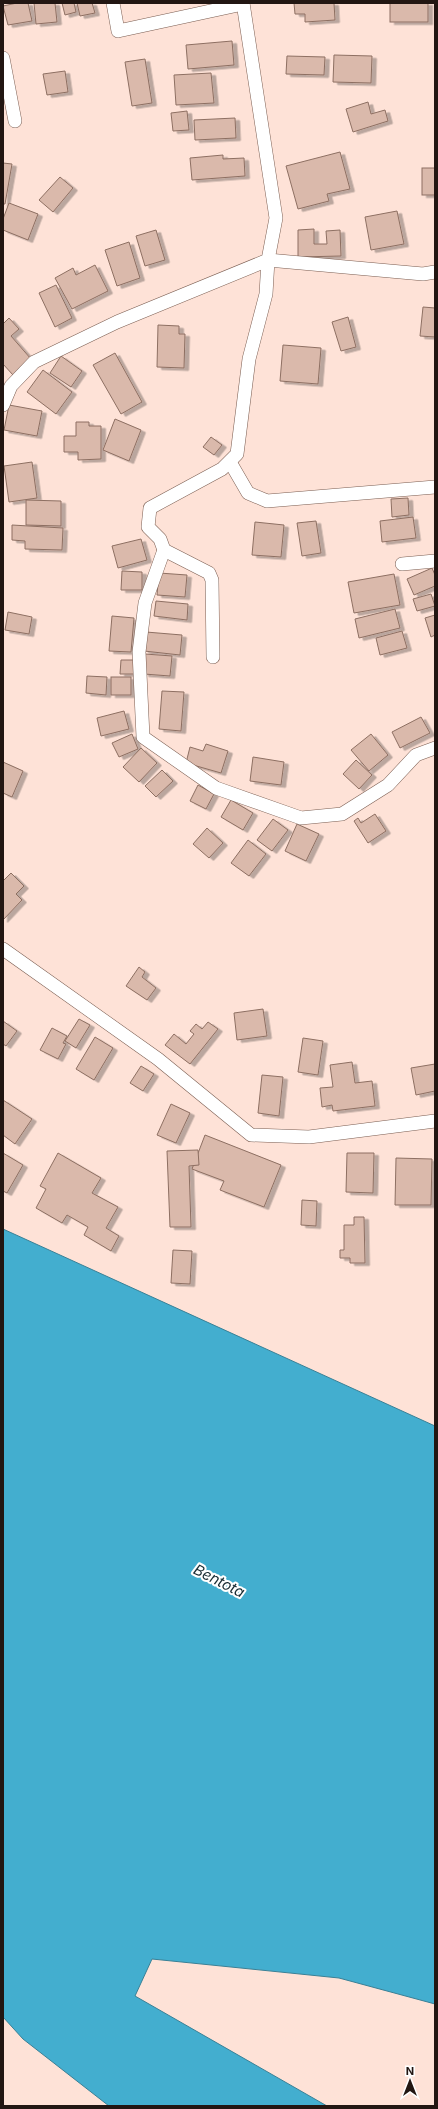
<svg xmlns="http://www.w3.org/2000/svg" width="438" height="2109" font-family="Inter,sans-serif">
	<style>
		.water { fill: #43aecf; stroke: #398096 }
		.building { fill: #dab9ab; stroke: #8d6f62; filter: url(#shadow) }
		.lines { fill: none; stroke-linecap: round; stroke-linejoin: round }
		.street-casing { stroke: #7b5e52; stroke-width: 14 }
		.street { stroke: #fff; stroke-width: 13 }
		.labels { text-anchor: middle; stroke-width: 4; stroke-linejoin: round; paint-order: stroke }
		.water-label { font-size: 15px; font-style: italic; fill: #192c33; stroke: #fff }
	</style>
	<defs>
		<filter id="shadow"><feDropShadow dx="4.5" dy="2.5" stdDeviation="0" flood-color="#0004"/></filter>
	</defs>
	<rect width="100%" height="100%" fill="#fee2d7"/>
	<path class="water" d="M3,1229L435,1426V2004L339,1978L152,1959L135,1996L327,2106H109L23,2039L3,2017Z"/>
	<g class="building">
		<path d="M17,3H28L32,21L8,25L3,6Z"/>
		<path d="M34,3H55L57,22L36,24Z"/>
		<path d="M62,3H74L76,12L65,15Z"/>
		<path d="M77,3H92L95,13L80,16Z"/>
		<path d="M294,3H334L335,20L305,22V14H295Z"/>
		<rect x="390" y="3" width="38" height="19"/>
		<path d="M232,41L234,65L188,69L186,45Z"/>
		<path d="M334,55L372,56L371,83L333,82Z"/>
		<path d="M287,56L325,57L324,75L286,74Z"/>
		<path d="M145,59L152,103L132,106L125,62Z"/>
		<path d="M65,71L68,92L47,95L43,74Z"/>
		<path d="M211,73L214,103L176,105L174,75Z"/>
		<path d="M368,102L371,114L385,110L388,121L353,132L346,109Z"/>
		<path d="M187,111L189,130L173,131L171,113Z"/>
		<path d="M235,118L236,138L195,140L194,120Z"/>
		<path d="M340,152L350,189L327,194L329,201L298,209L286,166Z"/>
		<path d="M223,155V159L244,158L245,176L192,180L190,158Z"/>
		<path d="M3,163L12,164L5,204H3Z"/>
		<rect x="422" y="168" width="13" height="27"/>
		<path d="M60,177L73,188L53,212L39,200Z"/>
		<path d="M9,203L38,214L28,240L3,230V219Z"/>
		<path d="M397,211L404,244L371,250L365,217Z"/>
		<path d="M314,229V244H327L326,231L340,230L341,256L298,257V230Z"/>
		<path d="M156,230L165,260L145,266L136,236Z"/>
		<path d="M129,242L140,278L117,286L105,250Z"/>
		<path d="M95,265L108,291L72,309L55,278L73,268L76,275Z"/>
		<path d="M56,285L72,318L55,327L39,293Z"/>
		<path d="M423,307L435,308V337L420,336Z"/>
		<path d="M348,317L356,347L341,351L332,322Z"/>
		<path d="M9,318L19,329L11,336L31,359L13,375L3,364V324Z"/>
		<path d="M158,325L179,326V334H185L184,368L157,367Z"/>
		<path d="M283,345L321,348L318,384L280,381Z"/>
		<path d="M115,353L142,402L121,414L93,365Z"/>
		<path d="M61,356L82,371L71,387L50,373Z"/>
		<path d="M43,370L72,392L56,414L27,392Z"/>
		<path d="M9,405L42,411L37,436L4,430Z"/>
		<path d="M115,419L141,430L129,461L103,450Z"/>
		<path d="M76,422H89V426H101V459L78,460V452H64V436H76Z"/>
		<path d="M211,437L222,445L214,455L203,447Z"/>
		<path d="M32,462L37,498L9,502L4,466Z"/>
		<path d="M408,498L409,515L392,517L391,499Z"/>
		<path d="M26,500L61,501V526L26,525Z"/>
		<path d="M413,517L416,538L382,542L380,521Z"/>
		<path d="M316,521L321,553L302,556L297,523Z"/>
		<path d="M255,522L284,525L281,557L252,555Z"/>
		<path d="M12,525L63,528L62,550L25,549V541L12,540Z"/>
		<path d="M141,539L147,560L118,568L112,546Z"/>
		<path d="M432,568L435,575V586L414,595L407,579Z"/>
		<path d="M122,571L142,572V590H121Z"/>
		<path d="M159,573L187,575L185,597L157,595Z"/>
		<path d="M394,574L400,605L354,613L348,582Z"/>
		<path d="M431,594L435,606L417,611L413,599Z"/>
		<path d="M156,601L188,604L187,620L154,616Z"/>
		<path d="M395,609L400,628L359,638L355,619Z"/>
		<path d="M8,612L32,617L29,634L5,630Z"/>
		<path d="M435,615V635L431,637L425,618Z"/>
		<path d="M112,616L134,618L131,652L109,651Z"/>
		<path d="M402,631L407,648L380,655L376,638Z"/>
		<path d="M146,632L182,635L180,655L144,651Z"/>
		<path d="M145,654L172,656L170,676L144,674Z"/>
		<path d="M121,660H135L134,674H120Z"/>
		<path d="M87,676L107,677L106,695L86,693Z"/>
		<rect x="111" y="677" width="20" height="18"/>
		<path d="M162,691L184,692L181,731L159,729Z"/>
		<path d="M124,711L129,729L101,736L97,718Z"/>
		<path d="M421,717L430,733L400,748L392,732Z"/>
		<path d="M132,734L138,749L119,757L112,743Z"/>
		<path d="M371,734L388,755L369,771L351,750Z"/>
		<path d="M206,744L228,751L221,773L186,763L190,747L203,751Z"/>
		<path d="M141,748L157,763L139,782L123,767Z"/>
		<path d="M253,757L284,762L281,785L250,781Z"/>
		<path d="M356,760L372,775L359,789L343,774Z"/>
		<path d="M3,762L23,771L12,797L3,793Z"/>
		<path d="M162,770L173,781L156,797L145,786Z"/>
		<path d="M198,785L214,794L206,809L190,801Z"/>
		<path d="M231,800L253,813L243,830L221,817Z"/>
		<path d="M375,814L386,831L368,843L354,821L358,818L361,823Z"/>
		<path d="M273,819L288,830L272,851L257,840Z"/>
		<path d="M297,824L319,834L306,861L285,851Z"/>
		<path d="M207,828L223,843L209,858L193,844Z"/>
		<path d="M248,840L266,854L249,876L231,863Z"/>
		<path d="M11,873L24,886L16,894L22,900L3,920V881Z"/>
		<path d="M139,967L145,972L142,977L156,988L147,1000L126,986Z"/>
		<path d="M263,1009L267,1036L237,1040L234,1013Z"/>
		<path d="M79,1019L90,1025L76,1048L65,1041Z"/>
		<path d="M3,1021L17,1031L6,1046L3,1044Z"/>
		<path d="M208,1022L218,1029L190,1064L165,1045L174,1034L186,1044L194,1034L190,1031L196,1024L202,1029Z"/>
		<path d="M52,1028L67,1036L63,1043L66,1044L58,1059L40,1050Z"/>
		<path d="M95,1037L113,1048L94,1080L76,1069Z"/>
		<path d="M303,1038L323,1041L318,1075L298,1072Z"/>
		<path d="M352,1062L355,1083L372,1081L375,1106L333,1111L332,1105L322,1107L320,1088L333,1087L330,1065Z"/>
		<path d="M435,1064V1091L416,1095L411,1068Z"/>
		<path d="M141,1066L154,1074L143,1091L130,1083Z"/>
		<path d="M262,1075L283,1077L279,1116L258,1113Z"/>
		<path d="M3,1100L32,1119L15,1144L3,1135Z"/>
		<path d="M171,1104L190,1113L176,1143L157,1135Z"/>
		<path d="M205,1135L281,1165L264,1207L220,1190L224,1181L192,1169Z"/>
		<path d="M198,1150L199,1165L189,1166L191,1227H170L167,1151Z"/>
		<path d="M3,1153L23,1165L7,1193L3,1191Z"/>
		<path d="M58,1153L101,1178L92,1193L118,1207L106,1228L119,1236L111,1251L84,1235L88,1227L67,1215L62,1223L36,1208L46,1189L40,1186Z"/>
		<path d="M347,1153H374L373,1193L346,1192Z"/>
		<path d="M396,1158L432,1159L431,1205H395Z"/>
		<path d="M302,1200L317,1201L316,1226L301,1225Z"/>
		<path d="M354,1217H364L365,1263H350V1258H340V1250H344V1225H354Z"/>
		<path d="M173,1250L192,1251L190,1284L171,1283Z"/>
	</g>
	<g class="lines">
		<defs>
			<g id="street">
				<path d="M113,3L118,31L243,4"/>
				<path d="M3,58L15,121"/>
				<path d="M3,405L11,386L34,362L117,322L268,260L276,218L243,3"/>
				<path d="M230,462L248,493L267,501L435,487"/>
				<path d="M164,550L145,603L139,652L143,737L216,788L301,818L342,814L388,785L416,755L435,748"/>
				<path d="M402,564L435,561"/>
				<path d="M213,657L212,580L209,573L164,550L160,539L148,527L150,508L222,469L237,454L249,359L266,294L268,260L423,274L435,272"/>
				<path d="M3,949L158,1059L251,1135L309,1137L435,1121"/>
			</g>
		</defs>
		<use href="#street" class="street-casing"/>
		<use href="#street" class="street"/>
	</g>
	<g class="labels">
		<g class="water-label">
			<text transform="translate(219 1581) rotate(27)" y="5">Bentota</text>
		</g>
	</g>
	<rect width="438" height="2109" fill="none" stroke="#221612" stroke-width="8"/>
	<g transform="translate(410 2081)" stroke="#ffffff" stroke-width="3" paint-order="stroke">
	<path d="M0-3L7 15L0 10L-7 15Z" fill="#221612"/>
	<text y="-6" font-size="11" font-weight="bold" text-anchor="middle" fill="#221612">N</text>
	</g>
</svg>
